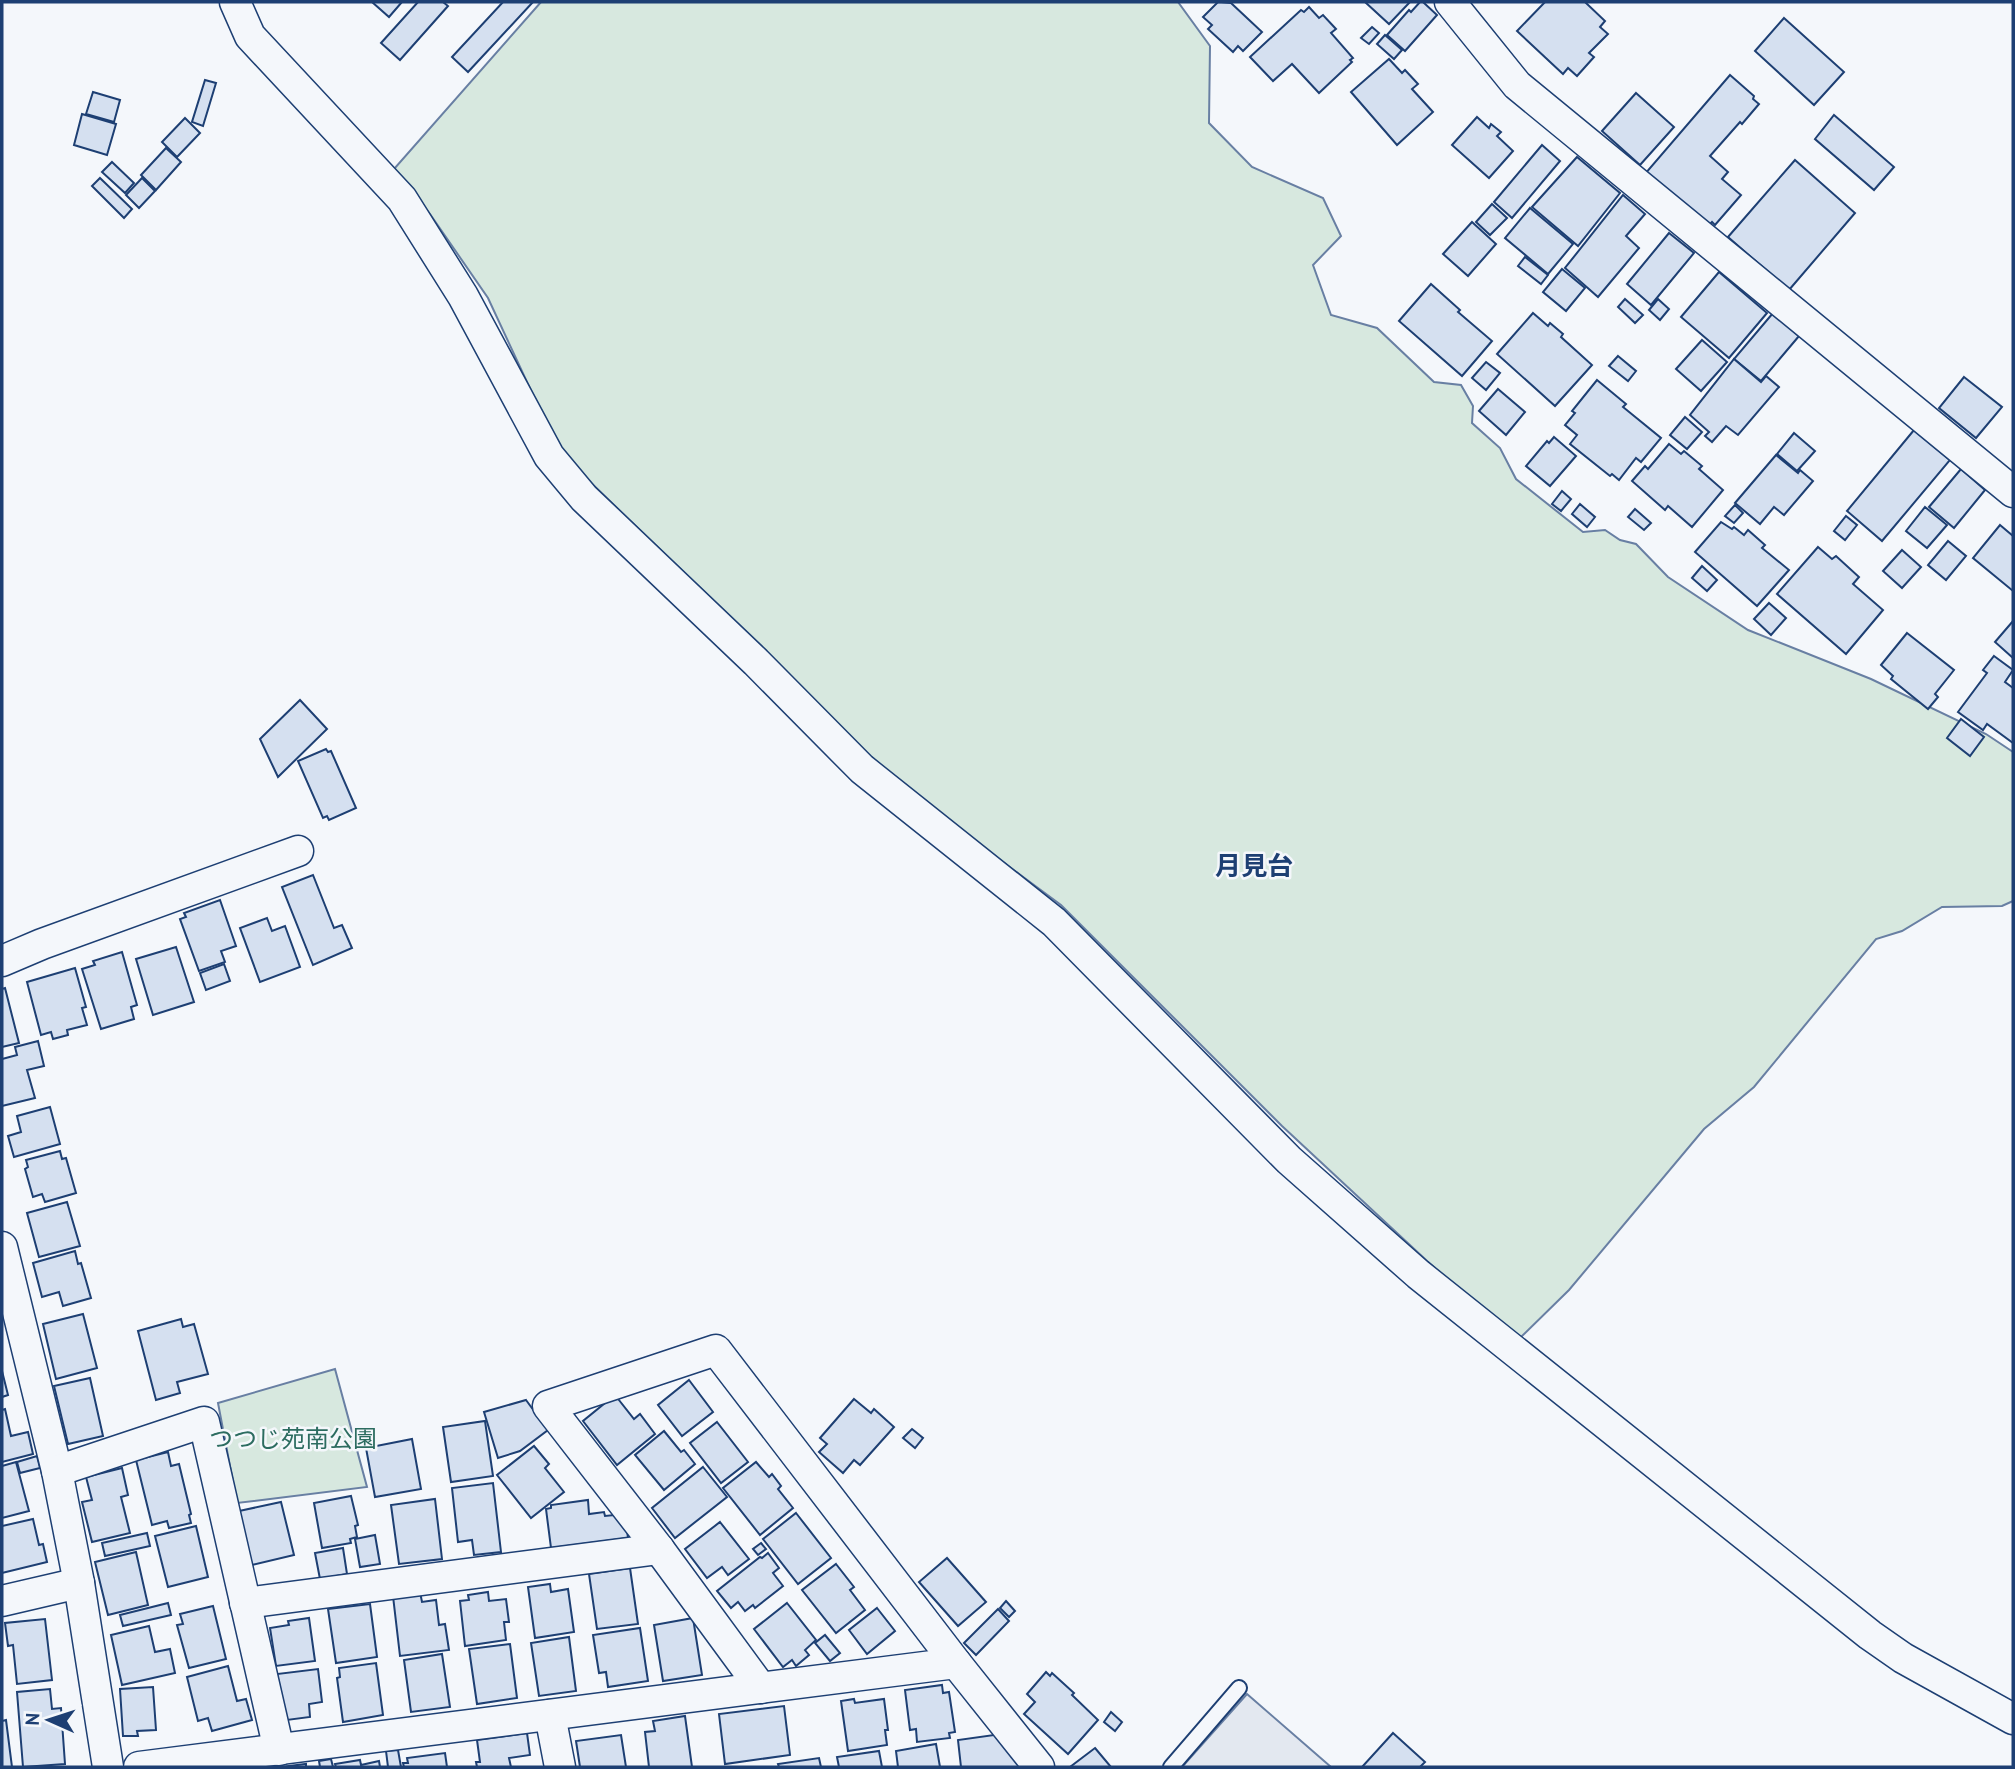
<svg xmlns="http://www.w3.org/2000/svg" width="2015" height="1769" font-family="'PT Sans','Noto Sans JP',sans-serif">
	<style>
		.green { fill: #d7e8df; stroke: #687fa3; stroke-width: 2 }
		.parking { fill: #e3e8f0; stroke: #687fa3; stroke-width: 2 }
		.building { fill: #d5e0f0; stroke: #1d3f73; stroke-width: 2 }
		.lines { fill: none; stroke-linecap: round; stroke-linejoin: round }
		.lane-casing { stroke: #1d3f73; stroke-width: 18 }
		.street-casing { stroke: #1d3f73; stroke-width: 33 }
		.lane { stroke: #f4f7fb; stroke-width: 14 }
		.street { stroke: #f4f7fb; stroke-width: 30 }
		.labels { text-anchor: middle; stroke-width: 5; stroke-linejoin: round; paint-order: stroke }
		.park-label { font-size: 24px; fill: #2c6c60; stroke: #f4f7fb }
		.neighbourhood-label { font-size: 26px; font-weight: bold; fill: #1d3f73; stroke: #f4f7fb }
	</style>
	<rect width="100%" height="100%" fill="#f4f7fb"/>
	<g class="green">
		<path d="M541,2H1178L1210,46L1209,123L1252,167L1323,198L1341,236L1313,265L1331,315L1377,328L1434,382L1461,385L1473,406L1472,423L1500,448L1516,479L1583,532L1605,530L1620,540L1636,544L1668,577L1748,630L1871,679L1986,734L2013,752V901L2002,906L1942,907L1902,931L1876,939L1754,1087L1704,1129L1569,1290L1518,1340L1440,1273L1282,1126L1061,905L958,829L871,760L776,661L560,453L488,298L430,214L394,169Z"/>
		<path d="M335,1369L367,1487L237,1503L218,1403Z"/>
	</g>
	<path class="parking" d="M1247,1694L1331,1767H1182Z"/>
	<g class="building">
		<path d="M372,2H402L389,17Z"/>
		<path d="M418,2H443L448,6L400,60L381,43Z"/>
		<path d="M503,2H533L468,72L452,57Z"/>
		<path d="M1218,2L1231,3L1262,32L1243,51L1238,46L1233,52L1208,29L1212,25L1203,17Z"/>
		<path d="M1365,2H1410L1389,24Z"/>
		<path d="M1420,2H1423L1437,15L1405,51L1387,35L1409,10L1411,12Z"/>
		<path d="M1545,2H1585L1605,21L1600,27L1608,34L1589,53L1594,57L1577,76L1568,68L1563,74L1517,31Z"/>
		<path d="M1309,7L1319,18L1323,15L1336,29L1331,33L1353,58L1350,60L1352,62L1319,93L1292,64L1273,81L1250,57L1301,10L1304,12Z"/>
		<path d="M1784,18L1844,72L1814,105L1755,51Z"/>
		<path d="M1372,27L1379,33L1369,44L1361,38Z"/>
		<path d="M1385,35L1402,50L1394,59L1377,44Z"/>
		<path d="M1389,59L1402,73L1405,70L1418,84L1412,89L1433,112L1397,145L1351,92Z"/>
		<path d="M1730,75L1754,96L1753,99L1759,104L1742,124L1740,122L1710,156L1728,172L1722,179L1741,195L1715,225L1712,222L1708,226L1644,175Z"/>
		<path d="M205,80L216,83L203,126L192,122Z"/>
		<path d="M93,92L120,100L114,122L86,114Z"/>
		<path d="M1636,93L1674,127L1640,165L1602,131Z"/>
		<path d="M82,114L116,124L107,155L74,145Z"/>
		<path d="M1834,115L1894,167L1874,190L1815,139Z"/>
		<path d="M1477,117L1489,128L1491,124L1501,132L1497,136L1513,151L1489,178L1452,145Z"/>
		<path d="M185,118L200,133L177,157L162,142Z"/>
		<path d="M1542,145L1560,161L1512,218L1494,202Z"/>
		<path d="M166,148L181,162L156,190L141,175Z"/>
		<path d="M1577,157L1620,193L1578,246L1532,207Z"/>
		<path d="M1795,160L1855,213L1789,290L1728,237Z"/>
		<path d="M112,162L134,183L125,193L102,172Z"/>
		<path d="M100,178L132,209L124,218L92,186Z"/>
		<path d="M142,178L155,191L139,208L126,195Z"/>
		<path d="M1623,195L1645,214L1626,236L1639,248L1598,297L1565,268Z"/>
		<path d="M1492,204L1507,218L1490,235L1476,222Z"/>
		<path d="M1530,208L1573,244L1548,274L1505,238Z"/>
		<path d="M1472,222L1496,244L1468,276L1443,254Z"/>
		<path d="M1669,233L1694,253L1651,305L1627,284Z"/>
		<path d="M1525,257L1548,275L1541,284L1518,266Z"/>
		<path d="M1562,269L1585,288L1566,311L1543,292Z"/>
		<path d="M1719,272L1767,313L1729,358L1681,317Z"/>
		<path d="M1431,284L1460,310L1458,312L1492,341L1462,376L1399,321Z"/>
		<path d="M1625,299L1643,315L1635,323L1618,307Z"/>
		<path d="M1658,299L1669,309L1660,320L1649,310Z"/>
		<path d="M1533,313L1548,326L1550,323L1563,334L1561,337L1592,365L1555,406L1497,354Z"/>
		<path d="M1773,313L1799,336L1761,381L1734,359Z"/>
		<path d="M1702,340L1727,362L1701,391L1676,369Z"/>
		<path d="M1618,356L1636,371L1628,381L1609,366Z"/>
		<path d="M1734,359L1761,382L1766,376L1779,387L1738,435L1726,426L1712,442L1705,436L1709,432L1690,415Z"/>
		<path d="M1486,362L1500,373L1486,390L1472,378Z"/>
		<path d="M1964,377L2002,407L1976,438L1939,408Z"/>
		<path d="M1597,380L1626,404L1623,407L1661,438L1641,462L1636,458L1619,480L1612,474L1610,476L1570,444L1577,435L1565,425L1575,413L1572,411Z"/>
		<path d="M1498,389L1525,412L1506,435L1479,411Z"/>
		<path d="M1685,417L1702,432L1687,449L1670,435Z"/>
		<path d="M1914,430L1950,460L1882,541L1847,511Z"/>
		<path d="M1794,433L1815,451L1797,471L1777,454Z"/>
		<path d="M1554,437L1576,456L1550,486L1526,466L1547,441L1549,443Z"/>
		<path d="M1669,444L1681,454L1684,451L1702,466L1699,469L1723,490L1692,527L1668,506L1665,510L1632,481L1645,466L1648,469Z"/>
		<path d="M1776,455L1798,473L1800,470L1813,481L1784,515L1774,507L1760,524L1735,503Z"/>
		<path d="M1961,469L1985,490L1954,528L1929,507Z"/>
		<path d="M1562,491L1571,499L1561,511L1552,504Z"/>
		<path d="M1580,504L1595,517L1587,527L1572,514Z"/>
		<path d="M1735,505L1743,513L1734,523L1725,516Z"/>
		<path d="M1925,507L1947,525L1927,548L1906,531Z"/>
		<path d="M1635,509L1651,523L1644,530L1628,517Z"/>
		<path d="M1846,516L1857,525L1845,540L1834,531Z"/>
		<path d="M1721,522L1732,529L1734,527L1744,535L1748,530L1765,545L1762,548L1789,570L1757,606L1695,552Z"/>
		<path d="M2000,525L2013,536V591L1973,558Z"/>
		<path d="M1948,541L1966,556L1946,580L1928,565Z"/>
		<path d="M1818,547L1832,559L1836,556L1859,577L1853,584L1883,610L1846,654L1777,594Z"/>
		<path d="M1902,550L1921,567L1902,588L1883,571Z"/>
		<path d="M1702,566L1717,580L1707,591L1692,578Z"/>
		<path d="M1769,603L1786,618L1771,635L1754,619Z"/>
		<path d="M2013,621V658L1995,642Z"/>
		<path d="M1907,633L1954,670L1935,694L1938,697L1928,709L1891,679L1893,676L1881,665Z"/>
		<path d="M1994,656L2013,670L2005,682L2013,688V743L1987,724L1983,730L1958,712L1987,673L1983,670Z"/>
		<path d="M300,700L327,729L278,777L260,739Z"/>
		<path d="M1961,719L1984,737L1970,756L1947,738Z"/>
		<path d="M326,749L328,752L331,751L356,808L329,820L327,816L323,818L298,761Z"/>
		<path d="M313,875L334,928L342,925L352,948L313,965L282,887Z"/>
		<path d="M220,900L236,946L221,951L225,962L199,971L180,919L186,917L184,913Z"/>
		<path d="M267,918L272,931L285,926L300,967L260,982L240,928Z"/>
		<path d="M176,947L194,1002L153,1015L136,959Z"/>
		<path d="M122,952L137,1005L131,1007L134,1019L101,1029L82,969L95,965L93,961Z"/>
		<path d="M224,964L230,981L206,990L200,973Z"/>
		<path d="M75,968L86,1007L82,1008L87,1025L67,1030L68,1035L53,1039L51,1032L41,1035L27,982Z"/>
		<path d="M5,988L19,1043L2,1047V989Z"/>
		<path d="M38,1041L44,1066L27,1070L35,1098L2,1106V1059L17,1055L15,1047Z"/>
		<path d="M50,1107L60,1144L14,1157L8,1136L21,1132L17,1116Z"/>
		<path d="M60,1151L62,1159L66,1158L76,1193L45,1202L42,1194L33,1197L25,1169L28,1167L26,1160Z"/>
		<path d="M67,1202L80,1246L39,1257L27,1213Z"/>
		<path d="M75,1251L78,1264L81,1263L91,1298L63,1306L59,1292L42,1297L33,1263Z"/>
		<path d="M83,1314L97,1368L56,1379L43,1324Z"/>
		<path d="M181,1319L183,1327L194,1324L208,1374L177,1382L180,1393L156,1400L138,1331Z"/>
		<path d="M2,1371L8,1395L2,1397Z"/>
		<path d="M90,1378L103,1436L68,1444L54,1386Z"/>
		<path d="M689,1380L713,1412L682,1436L658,1405Z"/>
		<path d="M615,1395L634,1419L640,1414L655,1434L617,1465L583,1421Z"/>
		<path d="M854,1399L871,1413L874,1409L894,1427L860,1465L854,1460L843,1473L819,1452L827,1444L820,1438Z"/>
		<path d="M526,1400L548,1430L520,1451L498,1458L484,1412Z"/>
		<path d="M5,1409L11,1436L28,1432L33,1454L2,1462V1410Z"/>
		<path d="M485,1421L493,1476L451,1482L443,1427Z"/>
		<path d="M717,1422L748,1462L721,1483L690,1443Z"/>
		<path d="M912,1429L923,1438L915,1448L903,1438Z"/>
		<path d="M664,1431L681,1452L684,1450L695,1464L664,1490L635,1455Z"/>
		<path d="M412,1439L421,1489L375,1497L366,1448Z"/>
		<path d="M534,1446L549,1464L545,1468L564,1492L531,1518L497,1475Z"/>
		<path d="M168,1452L171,1466L179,1464L191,1514L189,1515L191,1523L169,1528L167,1521L152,1525L136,1460Z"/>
		<path d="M37,1456L40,1468L20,1473L17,1462Z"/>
		<path d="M16,1462L29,1511L2,1518V1466Z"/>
		<path d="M756,1462L769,1477L772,1474L781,1486L778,1489L793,1508L760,1535L723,1488Z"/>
		<path d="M703,1467L727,1497L675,1538L652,1508Z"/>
		<path d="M122,1468L128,1495L121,1497L130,1533L92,1542L82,1502L92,1500L86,1477Z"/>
		<path d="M493,1483L501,1552L474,1555L472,1540L458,1542L452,1488Z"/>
		<path d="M351,1496L358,1525L355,1526L357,1537L350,1539L351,1543L322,1548L314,1503Z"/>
		<path d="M435,1499L442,1559L399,1564L391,1505Z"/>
		<path d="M588,1500L589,1514L604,1512L605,1516L625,1514L628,1538L551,1548L546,1509L551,1508V1505Z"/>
		<path d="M281,1502L294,1555L252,1565L239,1511Z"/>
		<path d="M796,1513L831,1558L798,1584L763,1539Z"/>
		<path d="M33,1519L39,1545L43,1544L47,1562L2,1573V1526Z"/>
		<path d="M720,1522L749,1559L728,1575L722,1567L707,1578L685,1549Z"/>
		<path d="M196,1526L208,1577L168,1587L155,1536Z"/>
		<path d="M147,1533L150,1546L105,1556L102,1543Z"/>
		<path d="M375,1535L380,1564L360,1567L355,1539Z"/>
		<path d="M761,1543L766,1549L758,1555L753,1549Z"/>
		<path d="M343,1548L347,1574L320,1579L315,1553Z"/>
		<path d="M136,1552L148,1605L108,1615L95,1562Z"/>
		<path d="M768,1553L779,1568L773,1573L783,1586L755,1608L753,1605L745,1611L738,1602L731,1608L717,1591L760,1557L762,1558Z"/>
		<path d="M947,1558L986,1602L958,1626L919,1582Z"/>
		<path d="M836,1564L854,1587L850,1590L865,1610L836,1633L802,1590Z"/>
		<path d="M630,1568L638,1624L597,1629L589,1574Z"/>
		<path d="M550,1584L551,1592L568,1589L574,1632L535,1638L528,1587Z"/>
		<path d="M420,1592L422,1602L436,1600L439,1625L445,1624L449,1650L400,1656L393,1596Z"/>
		<path d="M488,1592L489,1601L506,1599L509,1622H504L506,1640L465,1646L460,1601L469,1600L468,1595Z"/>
		<path d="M1006,1601L1015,1611L1009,1617L1000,1608Z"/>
		<path d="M168,1603L171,1615L123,1626L120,1615Z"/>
		<path d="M787,1603L816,1640L805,1650L809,1655L796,1666L792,1660L783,1667L754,1629Z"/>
		<path d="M370,1604L377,1657L336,1663L328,1609Z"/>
		<path d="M213,1606L226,1659L189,1668L177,1625L183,1624L180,1614Z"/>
		<path d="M877,1608L895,1631L867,1654L849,1630Z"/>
		<path d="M998,1609L1009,1621L976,1655L964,1643Z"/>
		<path d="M309,1618L315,1661L276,1666L270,1628L289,1625L288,1621Z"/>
		<path d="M693,1618L702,1675L663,1681L654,1625Z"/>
		<path d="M45,1619L52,1680L17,1684L13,1645L8,1646L5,1623Z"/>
		<path d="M149,1626L155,1652L170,1649L175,1673L122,1685L111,1635Z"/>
		<path d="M640,1628L648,1681L608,1687L606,1672L599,1673L593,1635Z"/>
		<path d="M825,1635L840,1653L830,1661L815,1643Z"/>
		<path d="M569,1637L576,1691L539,1696L531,1643Z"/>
		<path d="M510,1644L517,1698L477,1704L469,1649Z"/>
		<path d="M442,1654L450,1707L411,1712L404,1660Z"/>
		<path d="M376,1663L383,1715L343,1722L337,1678L340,1677L339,1668Z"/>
		<path d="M228,1666L237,1701L246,1699L252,1720L212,1731L208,1718L198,1721L187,1677Z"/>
		<path d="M318,1669L322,1702L309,1704L310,1717L287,1720L277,1674Z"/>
		<path d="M1046,1672L1050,1676L1052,1673L1074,1693L1072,1695L1098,1720L1068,1754L1024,1714L1035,1702L1027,1694Z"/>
		<path d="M942,1685L943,1693L949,1692L955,1732L949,1733L950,1738L917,1742L916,1729L910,1730L905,1690Z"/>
		<path d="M153,1687L156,1730L137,1731L138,1736H123L120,1689Z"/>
		<path d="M50,1689L52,1709L61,1708L65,1764L23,1767L17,1692Z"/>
		<path d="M854,1699L855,1703L884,1699L888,1730H885L887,1745L848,1751L841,1701Z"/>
		<path d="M784,1706L790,1755L725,1764L719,1714Z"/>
		<path d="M1111,1712L1122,1722L1115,1731L1104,1722Z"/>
		<path d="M685,1716L692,1767H649L645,1732L655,1731L653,1721Z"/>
		<path d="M6,1720L12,1767H2V1721Z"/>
		<path d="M527,1733L530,1755L509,1758L511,1767H477L476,1762H480L477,1740Z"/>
		<path d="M1393,1733L1425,1762L1420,1767H1362Z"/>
		<path d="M1001,1734L1024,1767H961L958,1740Z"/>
		<path d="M621,1735L626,1767H580L576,1741Z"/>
		<path d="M936,1744L940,1767H898L896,1751Z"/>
		<path d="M1095,1748L1111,1767H1070Z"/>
		<path d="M398,1750L401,1767H388L386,1751Z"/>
		<path d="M879,1751L882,1767H839L837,1757Z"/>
		<path d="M445,1753L447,1767H404L403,1763H408L407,1758Z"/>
		<path d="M819,1758L821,1767H779L778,1764Z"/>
		<path d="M331,1759L333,1767H320L319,1761Z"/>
		<path d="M360,1760L361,1765L379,1761L380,1767H336L335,1764Z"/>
		<path d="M306,1764V1767H281Z"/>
	</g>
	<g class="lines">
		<defs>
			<path id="lane" d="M1171,1767L1239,1688"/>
			<g id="street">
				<path d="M235,2L250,36L402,199L463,296L549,456L584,498L756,662L862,769L1054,922L1289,1160L1418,1274L1870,1635L1903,1658L2013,1719"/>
				<path d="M1450,2L1517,85L2013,492"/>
				<path d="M2,961L42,944L298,851"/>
				<path d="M2,1247L57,1471L79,1583L108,1767"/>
				<path d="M57,1471L204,1422L279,1750"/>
				<path d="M2,1601L79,1583"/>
				<path d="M245,1603L659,1549"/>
				<path d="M761,1688L659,1549L548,1406L716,1350L956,1663L1039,1767"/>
				<path d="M550,1715L560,1767"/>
				<path d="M139,1767L956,1663"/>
			</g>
		</defs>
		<use href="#lane" class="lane-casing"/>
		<use href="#street" class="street-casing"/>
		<use href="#lane" class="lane"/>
		<use href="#street" class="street"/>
	</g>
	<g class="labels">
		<g class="park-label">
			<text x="293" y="1447">つつじ苑南公園</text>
		</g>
		<g class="neighbourhood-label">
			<text x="1254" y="875">月見台</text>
		</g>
	</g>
	<rect width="2015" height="1769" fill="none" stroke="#1d3f73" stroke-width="7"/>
	<g transform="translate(49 1720) rotate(273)" stroke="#f4f7fb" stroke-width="5" paint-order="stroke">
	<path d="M0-5L12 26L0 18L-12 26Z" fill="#1d3f73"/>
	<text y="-10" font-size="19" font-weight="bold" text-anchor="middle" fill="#1d3f73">N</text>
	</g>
</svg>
